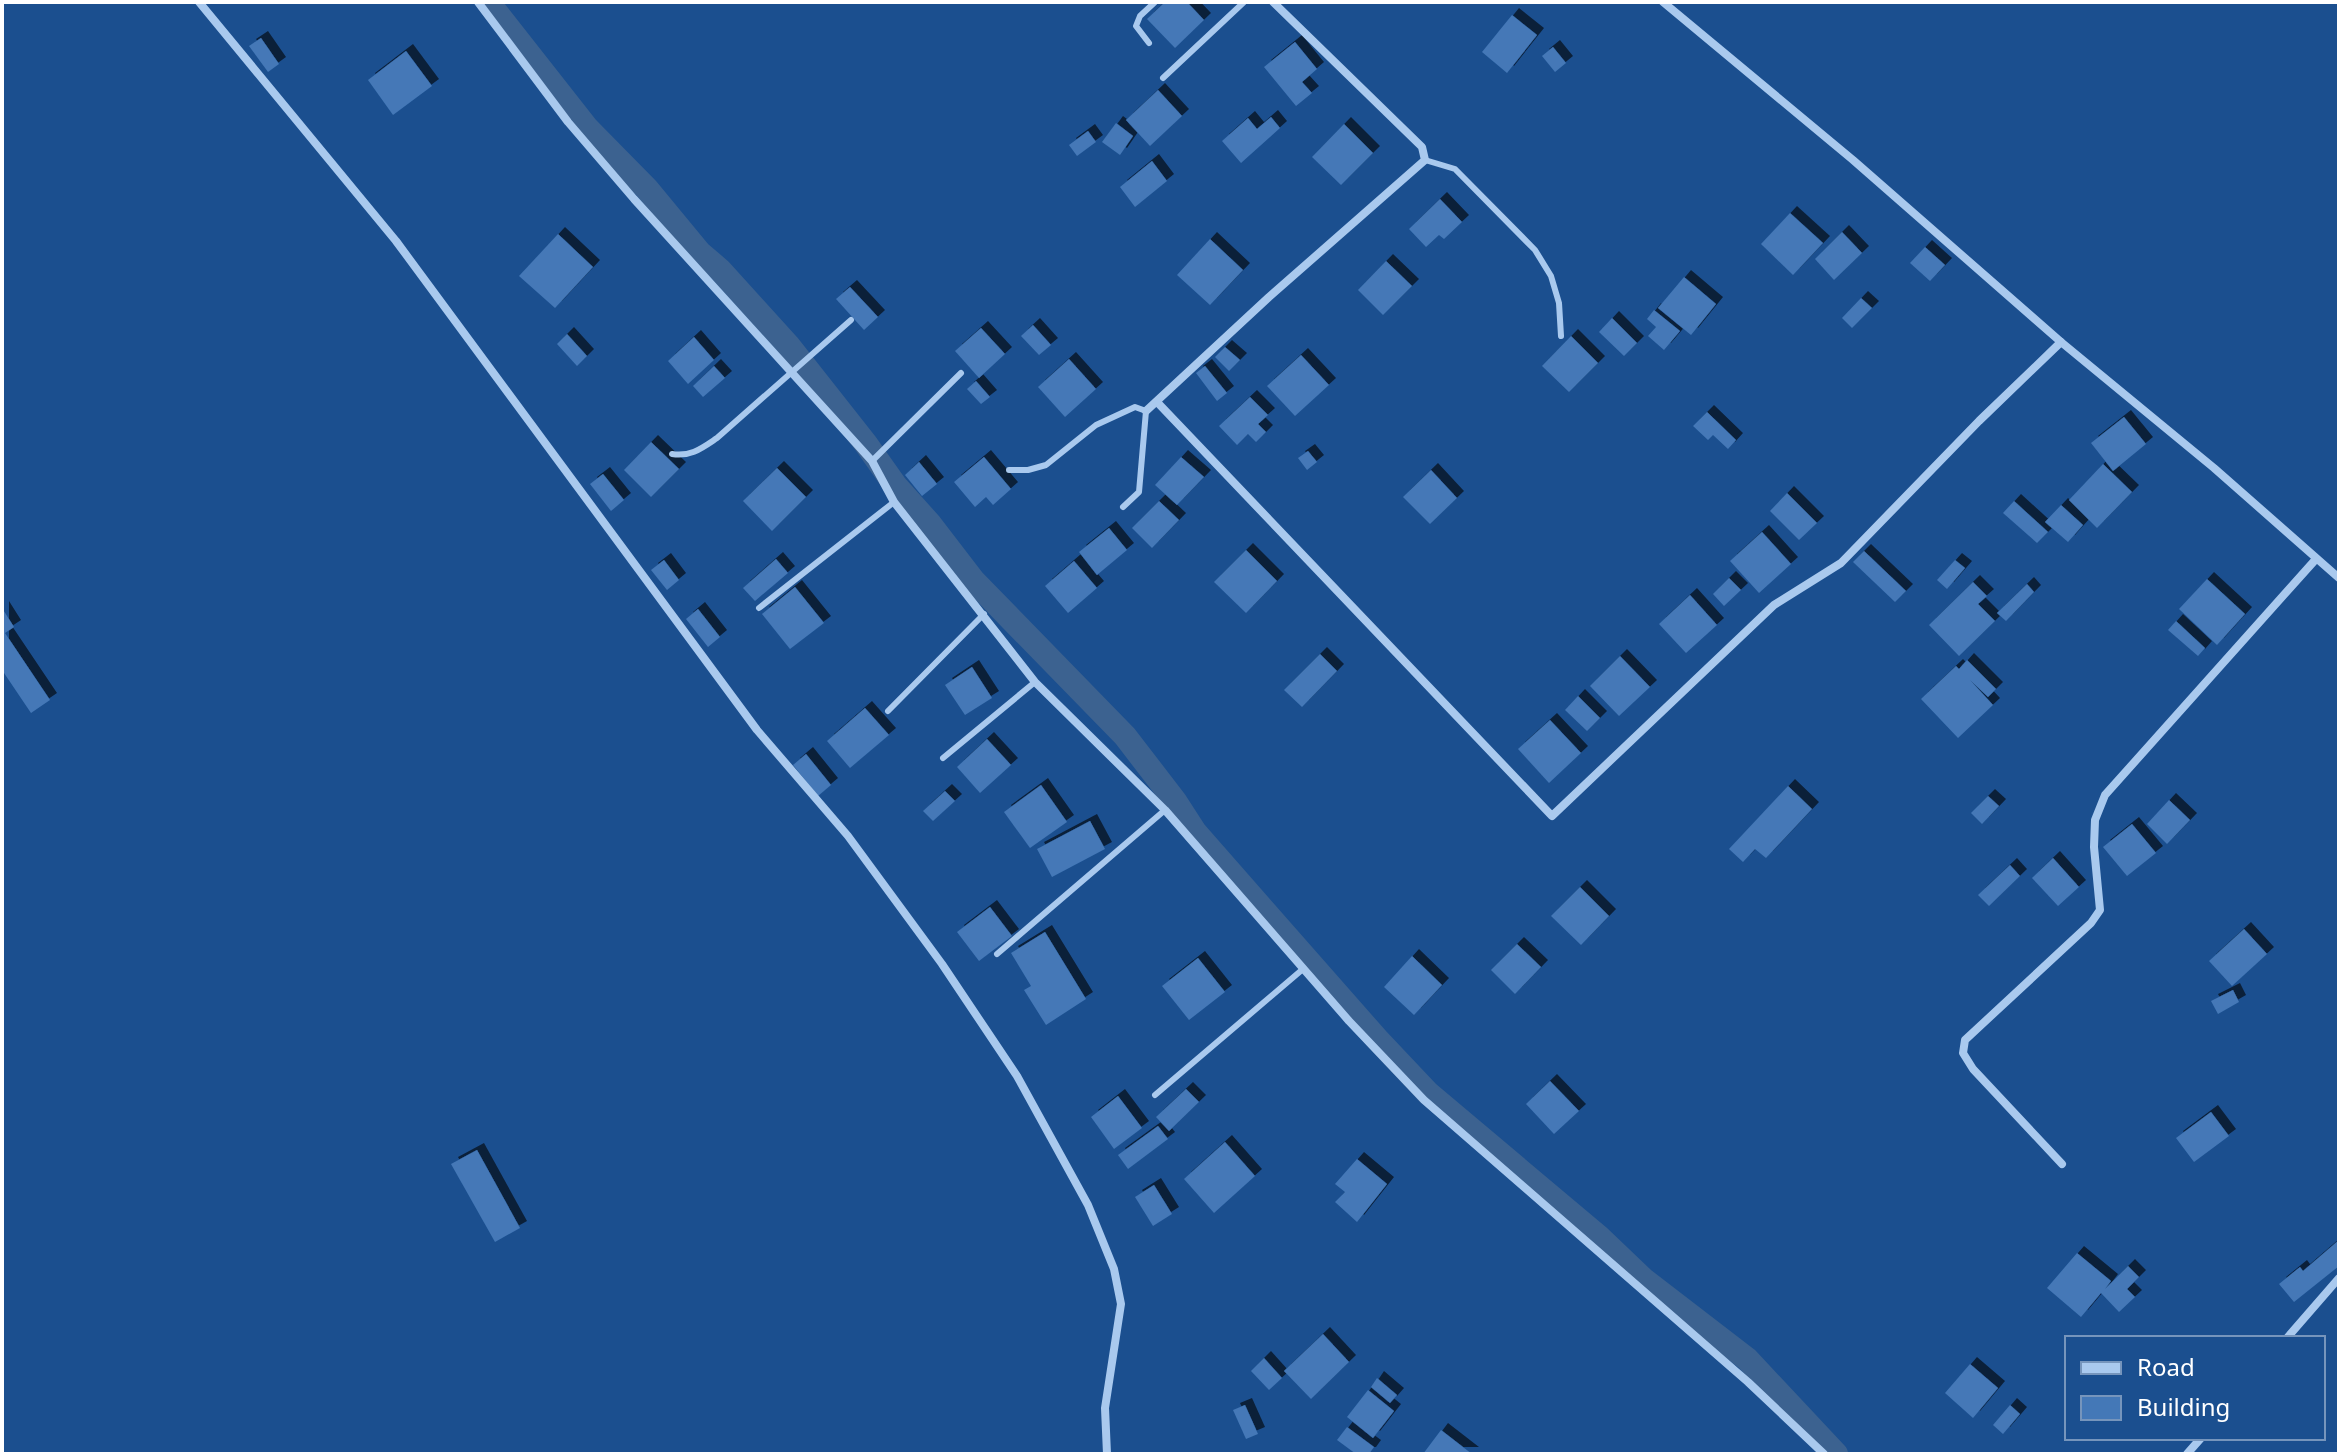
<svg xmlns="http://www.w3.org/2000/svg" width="2341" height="1456" font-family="'Noto Sans',sans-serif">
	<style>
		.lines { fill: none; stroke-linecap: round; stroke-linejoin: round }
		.canal { stroke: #3c6290; stroke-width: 24 }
		.building { fill: #4478b7; filter: url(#shadow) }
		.lane { stroke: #a9c9ee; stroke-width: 6 }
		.street { stroke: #a9c9ee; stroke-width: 8 }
	</style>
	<defs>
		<filter id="shadow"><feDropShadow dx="7" dy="-7" stdDeviation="0" flood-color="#0009"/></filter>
	</defs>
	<rect width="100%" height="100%" fill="#1b4f8f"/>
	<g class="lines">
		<path class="canal" d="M488,2L587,128L647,189L699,252L720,270L788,345L866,444L895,485L930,524L973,580L1125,736L1175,801L1195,832L1377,1039L1428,1093L1599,1237L1643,1279L1747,1359L1836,1454"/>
	</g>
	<g class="building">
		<path d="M1165,2H1187L1204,20L1175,48L1147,19Z"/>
		<path d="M1512,15L1537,35L1507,73L1482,52Z"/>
		<path d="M261,38L279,64L268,72L249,46Z"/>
		<path d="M1295,42L1317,69L1302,82L1312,93L1296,106L1264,67Z"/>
		<path d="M1553,47L1566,63L1555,72L1542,56Z"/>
		<path d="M406,51L432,86L393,115L368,80Z"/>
		<path d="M1158,90L1182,116L1150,146L1126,120Z"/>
		<path d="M1271,117L1280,128L1241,163L1222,141L1248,118L1257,129Z"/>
		<path d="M1116,123L1133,136L1120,155L1102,142Z"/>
		<path d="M1344,124L1373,153L1341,185L1312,157Z"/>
		<path d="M1088,131L1096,142L1077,156L1069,145Z"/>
		<path d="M1152,161L1167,181L1135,207L1120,187Z"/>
		<path d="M1440,199L1462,222L1444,239L1439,235L1426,247L1409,229Z"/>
		<path d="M1790,213L1823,243L1793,275L1761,244Z"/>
		<path d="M1842,232L1862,253L1834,280L1815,259Z"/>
		<path d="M558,234L593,267L555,308L519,276Z"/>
		<path d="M1210,239L1243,270L1210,305L1177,275Z"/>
		<path d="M1925,247L1945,265L1930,281L1910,263Z"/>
		<path d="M1386,261L1412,286L1383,315L1358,290Z"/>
		<path d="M1684,277L1716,304L1691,335L1658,308Z"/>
		<path d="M850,287L878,317L864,330L836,299Z"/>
		<path d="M1861,298L1872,308L1852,328L1842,318Z"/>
		<path d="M1654,310L1680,331L1664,350L1648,336L1656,327L1647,319Z"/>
		<path d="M1612,318L1637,343L1624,356L1599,332Z"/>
		<path d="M1033,325L1051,345L1039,355L1021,336Z"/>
		<path d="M981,328L1005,354L979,378L955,351Z"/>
		<path d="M567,334L587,356L577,366L557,344Z"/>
		<path d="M1571,336L1598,363L1569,392L1542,366Z"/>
		<path d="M694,337L714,360L688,384L668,361Z"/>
		<path d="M1225,347L1240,360L1229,371L1215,357Z"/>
		<path d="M1301,355L1329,385L1295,416L1267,386Z"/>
		<path d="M1069,359L1096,389L1065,417L1038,387Z"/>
		<path d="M714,366L725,378L703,397L693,386Z"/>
		<path d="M1205,366L1227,393L1217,401L1196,373Z"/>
		<path d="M976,381L990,397L981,404L967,389Z"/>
		<path d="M1250,397L1268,415L1258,424L1266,432L1256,442L1248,434L1237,445L1219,426Z"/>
		<path d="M1707,412L1736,440L1728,449L1713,435L1708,440L1693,426Z"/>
		<path d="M2124,417L2146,444L2113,471L2091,443Z"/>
		<path d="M651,442L679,469L651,497L624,470Z"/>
		<path d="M1308,451L1317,462L1307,470L1298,458Z"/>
		<path d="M984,457L1011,489L993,505L986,497L975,507L954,482Z"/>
		<path d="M1181,457L1204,477L1177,505L1155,485Z"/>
		<path d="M919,462L937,484L922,496L905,475Z"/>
		<path d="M2103,464L2132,492L2097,528L2069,500Z"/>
		<path d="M777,468L806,497L772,531L743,501Z"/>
		<path d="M1431,470L1457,498L1430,524L1403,497Z"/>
		<path d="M603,474L624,500L611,511L590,484Z"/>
		<path d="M1787,493L1817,523L1799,540L1770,511Z"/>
		<path d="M1159,501L1179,520L1152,548L1132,528Z"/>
		<path d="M2014,501L2048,532L2037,543L2003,513Z"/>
		<path d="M2061,505L2083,525L2068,542L2045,522Z"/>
		<path d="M1109,528L1127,550L1097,575L1079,552Z"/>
		<path d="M1762,532L1791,564L1759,593L1730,561Z"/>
		<path d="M1246,550L1277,581L1246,613L1214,582Z"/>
		<path d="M1864,551L1906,591L1895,602L1853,562Z"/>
		<path d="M776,559L788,573L755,601L743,588Z"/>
		<path d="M664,560L679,580L667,590L651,570Z"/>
		<path d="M1955,560L1965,568L1947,589L1937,580Z"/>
		<path d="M1074,561L1097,588L1068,613L1045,586Z"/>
		<path d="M1729,578L1741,590L1724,606L1713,594Z"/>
		<path d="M2207,579L2245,614L2217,645L2179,609Z"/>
		<path d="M1973,582L1987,596L1978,604L1995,621L1959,656L1929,625Z"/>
		<path d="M2027,584L2034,592L2006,621L1997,613Z"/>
		<path d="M795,587L824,623L790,649L762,614Z"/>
		<path d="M1690,595L1717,625L1686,653L1659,624Z"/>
		<path d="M2,608L14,627L5,633L50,700L31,713L2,670Z"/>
		<path d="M698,609L720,637L708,647L686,619Z"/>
		<path d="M2176,621L2205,648L2198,656L2168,630Z"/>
		<path d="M1320,654L1337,671L1302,707L1284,690Z"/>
		<path d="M1620,656L1650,687L1619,716L1590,686Z"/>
		<path d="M1967,660L1996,689L1988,697L1970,680L1993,705L1958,738L1921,699L1956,666L1959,669Z"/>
		<path d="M972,667L992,698L965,715L945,685Z"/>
		<path d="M1578,696L1600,718L1587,731L1565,710Z"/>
		<path d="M865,708L889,735L850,768L827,741Z"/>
		<path d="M1550,720L1581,753L1549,783L1518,749Z"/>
		<path d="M987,739L1011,765L980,793L957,767Z"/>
		<path d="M806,754L831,785L818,796L793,765Z"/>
		<path d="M1041,785L1067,822L1030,848L1004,812Z"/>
		<path d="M1788,786L1812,809L1766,858L1755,849L1743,862L1729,849Z"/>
		<path d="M945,791L955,801L933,821L923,811Z"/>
		<path d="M1988,796L1999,806L1982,824L1971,813Z"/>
		<path d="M2169,800L2190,820L2167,844L2147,824Z"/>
		<path d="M1090,821L1105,849L1052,877L1037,849Z"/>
		<path d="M2132,824L2156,853L2127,876L2103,847Z"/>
		<path d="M2053,858L2079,887L2058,906L2032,878Z"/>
		<path d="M2010,865L2020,876L1989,906L1978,895Z"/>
		<path d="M1580,887L1609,916L1581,945L1551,916Z"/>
		<path d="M990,907L1012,936L979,961L957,932Z"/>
		<path d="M2244,929L2267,954L2232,986L2209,961Z"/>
		<path d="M1045,932L1086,999L1046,1025L1024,990L1031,986L1011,953Z"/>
		<path d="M1517,944L1541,967L1515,994L1491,970Z"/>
		<path d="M1412,956L1442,985L1414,1015L1384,987Z"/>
		<path d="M1198,958L1225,992L1189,1020L1162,986Z"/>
		<path d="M2233,990L2239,1002L2218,1014L2211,1001Z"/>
		<path d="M1550,1081L1579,1111L1554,1134L1526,1104Z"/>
		<path d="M1186,1089L1199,1102L1169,1131L1156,1117Z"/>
		<path d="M1118,1096L1142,1128L1114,1149L1091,1117Z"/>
		<path d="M2211,1112L2229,1136L2194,1162L2176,1138Z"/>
		<path d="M1158,1126L1168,1139L1128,1169L1118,1155Z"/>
		<path d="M1225,1142L1255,1176L1214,1213L1184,1179Z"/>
		<path d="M477,1150L520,1228L495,1242L451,1164Z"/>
		<path d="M1357,1159L1387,1184L1357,1222L1335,1202L1345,1192L1335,1184Z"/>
		<path d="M1154,1185L1172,1214L1153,1226L1135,1197Z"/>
		<path d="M2339,1240V1266L2294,1302L2279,1284L2300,1267L2303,1271Z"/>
		<path d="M2077,1253L2111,1281L2105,1289L2128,1266L2139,1277L2127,1289L2135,1297L2119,1312L2101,1293L2081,1317L2047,1288Z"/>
		<path d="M1323,1334L1349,1362L1311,1399L1284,1371Z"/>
		<path d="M1264,1358L1282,1378L1269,1390L1251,1371Z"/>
		<path d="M1970,1364L1998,1388L1973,1418L1945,1393Z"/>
		<path d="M1377,1378L1397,1395L1390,1403L1371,1387Z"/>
		<path d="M1368,1390L1394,1411L1373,1438L1347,1417Z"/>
		<path d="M1245,1405L1258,1434L1246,1439L1233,1410Z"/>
		<path d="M2010,1405L2020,1414L2003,1434L1993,1425Z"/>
		<path d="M1347,1427L1374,1447L1369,1454H1356L1337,1440Z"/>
		<path d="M1441,1430L1472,1454H1423Z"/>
	</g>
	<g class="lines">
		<g class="lane">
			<path d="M1149,43L1136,26L1140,16L1155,2"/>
			<path d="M1163,78L1244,2"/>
			<path d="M1425,160L1455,169L1535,250L1551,276L1559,303L1561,336"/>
			<path d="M672,454C691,457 702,448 717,438L851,320"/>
			<path d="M872,461L961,373"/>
			<path d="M1009,470H1028L1046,465L1096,425L1135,407L1146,411L1139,492L1123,507"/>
			<path d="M759,608L894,502"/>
			<path d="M888,711L984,614"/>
			<path d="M943,758L1035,682"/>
			<path d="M997,954L1165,810"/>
			<path d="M1155,1095L1303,969"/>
		</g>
		<g class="street">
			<path d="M199,2L396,241L757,730L848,836L942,964L1017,1076L1088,1205L1114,1269L1121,1304L1105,1408L1107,1454"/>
			<path d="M478,2L568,122L634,199L872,461L894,502L1035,682L1165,810L1349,1021L1424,1100L1748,1382L1824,1454"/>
			<path d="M1663,2L1853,160L2061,342L2214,468L2339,578"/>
			<path d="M1157,402L1552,816L1774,605L1841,563L1979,421L2061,342"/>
			<path d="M1146,411L1269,297L1425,160L1422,147L1273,2"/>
			<path d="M2062,1164L1973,1069L1963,1053L1965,1040L2091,923L2100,910L2094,847L2095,820L2105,795L2316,559"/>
			<path d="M2287,1338L2339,1278"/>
			<path d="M2187,1454L2201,1438"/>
		</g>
	</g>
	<rect width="2341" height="1456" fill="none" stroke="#ffffff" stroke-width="8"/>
	<rect x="2065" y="1336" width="260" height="104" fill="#1b4f8f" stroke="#7695bc" stroke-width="2"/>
	<rect x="2081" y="1362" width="40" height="12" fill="#a9c9ee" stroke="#7695bc" stroke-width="2"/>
	<text x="2137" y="1376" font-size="24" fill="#ffffff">Road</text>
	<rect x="2081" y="1396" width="40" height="24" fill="#4478b7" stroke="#7695bc" stroke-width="2"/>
	<text x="2137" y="1416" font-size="24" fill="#ffffff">Building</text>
</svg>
